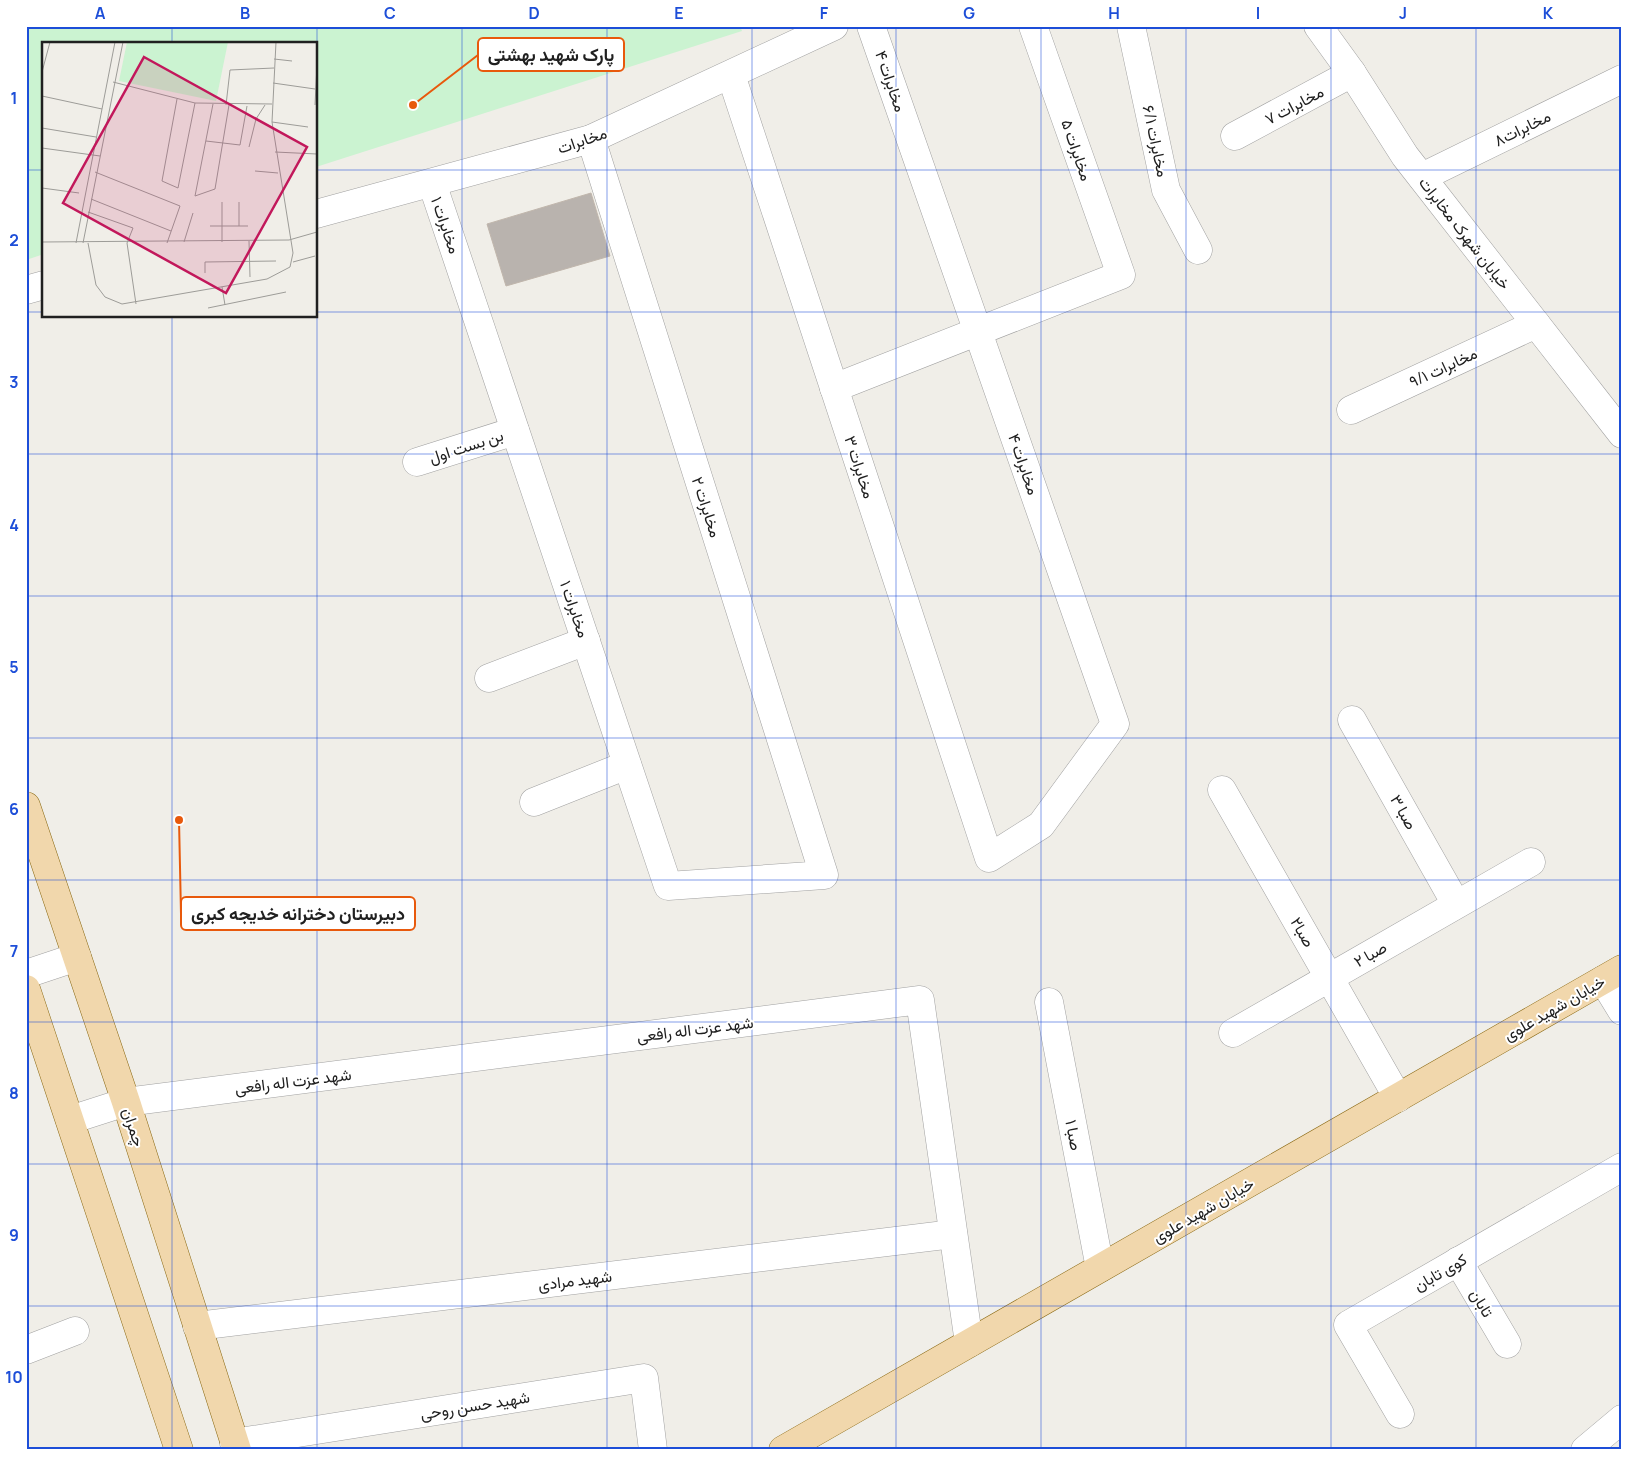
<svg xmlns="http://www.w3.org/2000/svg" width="1648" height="1476" font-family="Manrope,Vazirmatn,sans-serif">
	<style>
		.park { fill: #cbf3d1 }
		.building { fill: #b9b3ae; stroke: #c0b6ac }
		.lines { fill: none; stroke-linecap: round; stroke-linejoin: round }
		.minor-casing { stroke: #a1a1a1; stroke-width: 29 }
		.major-casing { stroke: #8a6913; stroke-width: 29 }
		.minor { stroke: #fff; stroke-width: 28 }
		.major { stroke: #f1d7ac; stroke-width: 28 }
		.grid { fill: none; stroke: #1d4ed8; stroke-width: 1; stroke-opacity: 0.55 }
		.labels { text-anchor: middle; stroke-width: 4; stroke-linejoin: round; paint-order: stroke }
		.street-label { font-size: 16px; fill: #202020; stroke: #fff }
		.inset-road { fill: none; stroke: #9d9c98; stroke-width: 1 }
		.view { fill: #c2185b; fill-opacity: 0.15; stroke: #c2185b; stroke-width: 2.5 }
		.inset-edge { fill: none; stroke: #202020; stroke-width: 2.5 }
		.leader { fill: none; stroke: #e8590c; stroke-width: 2 }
		.callout-dot { fill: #e8590c; stroke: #fff; stroke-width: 2 }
		.callout { fill: #fff; stroke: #e8590c; stroke-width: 2 }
		.callout-label { font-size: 18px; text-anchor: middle; font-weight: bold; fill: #202020 }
		.neatline { fill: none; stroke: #1d4ed8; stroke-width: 2 }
		.grid-label { font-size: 16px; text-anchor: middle; font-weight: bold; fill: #1d4ed8 }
	</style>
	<rect width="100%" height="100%" fill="#f0eee8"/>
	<path class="park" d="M26,26H740L742,31L316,167V44H44V254L26,260Z"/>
	<path class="building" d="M591,193L610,256L506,286L487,224Z"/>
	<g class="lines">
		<defs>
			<g id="minor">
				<path d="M1131,26L1166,190L1198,250"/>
				<path d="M1318,26L1352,73L1405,156L1622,434"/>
				<path d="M731,75L989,858L1041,825L1115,724L871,26"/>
				<path d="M1235,136L1352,73"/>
				<path d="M1422,177L1622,79"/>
				<path d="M432,183L668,886L824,875L591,139"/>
				<path d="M316,214L591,139L834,26"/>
				<path d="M26,290L44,285"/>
				<path d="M834,388L1121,275L1033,26"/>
				<path d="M1351,410L1536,324"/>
				<path d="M417,462L515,431"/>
				<path d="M489,678L586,641"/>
				<path d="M1352,720L1456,904"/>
				<path d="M1222,790L1398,1098"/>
				<path d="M534,802L627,765"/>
				<path d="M26,974L77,957"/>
				<path d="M1603,980L1622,1011"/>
				<path d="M1049,1002L1100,1268"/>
				<path d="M1233,1033L1531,862"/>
				<path d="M70,1120L126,1102L920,1000L969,1343"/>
				<path d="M1458,1261L1507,1344"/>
				<path d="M197,1326L953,1234"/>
				<path d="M26,1350L75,1331"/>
				<path d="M1400,1414L1348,1325L1622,1167"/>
				<path d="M234,1443L644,1378L653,1450"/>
				<path d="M1585,1450L1622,1419"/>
			</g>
			<g id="major">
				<path d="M26,806L126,1102L237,1450"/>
				<path d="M26,989L179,1450"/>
				<path d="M783,1450L1622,969"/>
			</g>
		</defs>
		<use href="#minor" class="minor-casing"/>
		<use href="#major" class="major-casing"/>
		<use href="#minor" class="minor"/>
		<use href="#major" class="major"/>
	</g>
	<path class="grid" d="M172,26V44M317,26V1450M462,26V1450M607,26V1450M752,26V1450M896,26V1450M1041,26V1450M1186,26V1450M1331,26V1450M1476,26V1450M26,170H44M316,170H1622M26,312H44M316,312H1622M172,316V1450M26,454H1622M26,596H1622M26,738H1622M26,880H1622M26,1022H1622M26,1164H1622M26,1306H1622"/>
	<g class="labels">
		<g class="street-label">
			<text transform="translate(891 81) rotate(71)" y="6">مخابرات ۴</text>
			<text transform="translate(1294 105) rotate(-28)" y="6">مخابرات ۷</text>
			<text transform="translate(1522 128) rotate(-26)" y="6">مخابرات۸</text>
			<text transform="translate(582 140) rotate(-19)" y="6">مخابرات</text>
			<text transform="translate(1156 141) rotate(78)" y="6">مخابرات ۶/۱</text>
			<text transform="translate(1077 150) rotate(71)" y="6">مخابرات ۵</text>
			<text transform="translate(446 225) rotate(71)" y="6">مخابرات ۱</text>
			<text transform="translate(1465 233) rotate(52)" y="6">خیابان شهرک مخابرات</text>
			<text transform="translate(1443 367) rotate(-25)" y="6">مخابرات ۹/۱</text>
			<text transform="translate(466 446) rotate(-18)" y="6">بن بست اول</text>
			<text transform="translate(1024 464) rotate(71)" y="6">مخابرات ۴</text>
			<text transform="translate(860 467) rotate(72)" y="6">مخابرات ۳</text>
			<text transform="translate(707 507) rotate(72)" y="6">مخابرات ۲</text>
			<text transform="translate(575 609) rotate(71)" y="6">مخابرات ۱</text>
			<text transform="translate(1404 812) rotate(61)" y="6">صبا ۳</text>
			<text transform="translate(1303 932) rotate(60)" y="6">صبا۲</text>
			<text transform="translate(1370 954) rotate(-30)" y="6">صبا ۲</text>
			<text transform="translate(1554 1008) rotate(-30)" y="6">خیابان شهید علوی</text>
			<text transform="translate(695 1029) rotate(-7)" y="6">شهد عزت اله رافعی</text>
			<text transform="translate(293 1081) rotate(-7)" y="6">شهد عزت اله رافعی</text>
			<text transform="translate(134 1127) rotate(72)" y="6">چمران</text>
			<text transform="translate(1074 1135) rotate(79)" y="6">صبا ۱</text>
			<text transform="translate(1203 1210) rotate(-30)" y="6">خیابان شهید علوی</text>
			<text transform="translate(1440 1272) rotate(-30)" y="6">کوی تابان</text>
			<text transform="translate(575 1280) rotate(-7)" y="6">شهید مرادی</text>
			<text transform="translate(1482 1303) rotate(59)" y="6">تابان</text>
			<text transform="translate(475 1405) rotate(-9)" y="6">شهید حسن روحی</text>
		</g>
	</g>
	<g transform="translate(42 42)">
		<rect width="275" height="275" fill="#f0eee8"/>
		<path d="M85,0H186L174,59L77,39Z" fill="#cbf3d1"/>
		<path class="inset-road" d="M232,17L250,19M0,30L8,0M71,40L153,61L230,62M231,41L273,47M0,54L60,67M135,57L120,139L136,146L153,61M171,62L153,154L173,147L187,63M184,63L188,28L232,26M273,63L275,23M230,80L266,85M0,86L54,95M164,99L198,103L205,64M207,105L214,77L223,63M0,106L58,114M233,110L275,112M213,129L236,131M53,130L138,164L125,201M0,146L37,151M49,157L129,189M180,160V200M197,160V184M46,170L91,186L85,201L94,262M168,184H206M207,199L208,235M0,200L247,198L275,190M142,200L151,171M34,201L73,0M41,201L81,0M46,201L54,243L63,255L80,262L225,237L248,225L251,211L230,80L234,0M251,220L273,214M163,231V220L234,219M180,245L183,263M166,266L244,250"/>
		<path class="view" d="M102,15L265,105L184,251L21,161Z"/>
		<rect width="275" height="275" class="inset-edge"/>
	</g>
	<path class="leader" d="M413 105L478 55M179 820L181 914"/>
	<g class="callout-dot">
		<circle cx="413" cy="105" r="5"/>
		<circle cx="179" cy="820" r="5"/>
	</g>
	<g class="callout">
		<rect x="478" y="38" width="146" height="33" rx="5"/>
		<rect x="181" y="897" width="234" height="33" rx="5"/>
	</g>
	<g class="callout-label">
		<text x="551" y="61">پارک شهید بهشتی</text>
		<text x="298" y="920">دبیرستان دخترانه خدیجه کبری</text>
	</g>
	<rect width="1648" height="1476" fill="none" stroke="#ffffff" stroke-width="55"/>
	<rect x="28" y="28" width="1592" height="1420" class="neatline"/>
	<g class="grid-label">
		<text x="100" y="19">A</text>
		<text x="245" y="19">B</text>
		<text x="390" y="19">C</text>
		<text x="534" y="19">D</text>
		<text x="679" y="19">E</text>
		<text x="824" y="19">F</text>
		<text x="969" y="19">G</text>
		<text x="1114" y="19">H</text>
		<text x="1258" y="19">I</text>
		<text x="1403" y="19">J</text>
		<text x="1548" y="19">K</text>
		<text x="14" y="104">1</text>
		<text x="14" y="246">2</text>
		<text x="14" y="388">3</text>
		<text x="14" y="531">4</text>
		<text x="14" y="673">5</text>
		<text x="14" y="815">6</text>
		<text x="14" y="957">7</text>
		<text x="14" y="1099">8</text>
		<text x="14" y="1241">9</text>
		<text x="14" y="1383">10</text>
	</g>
</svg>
